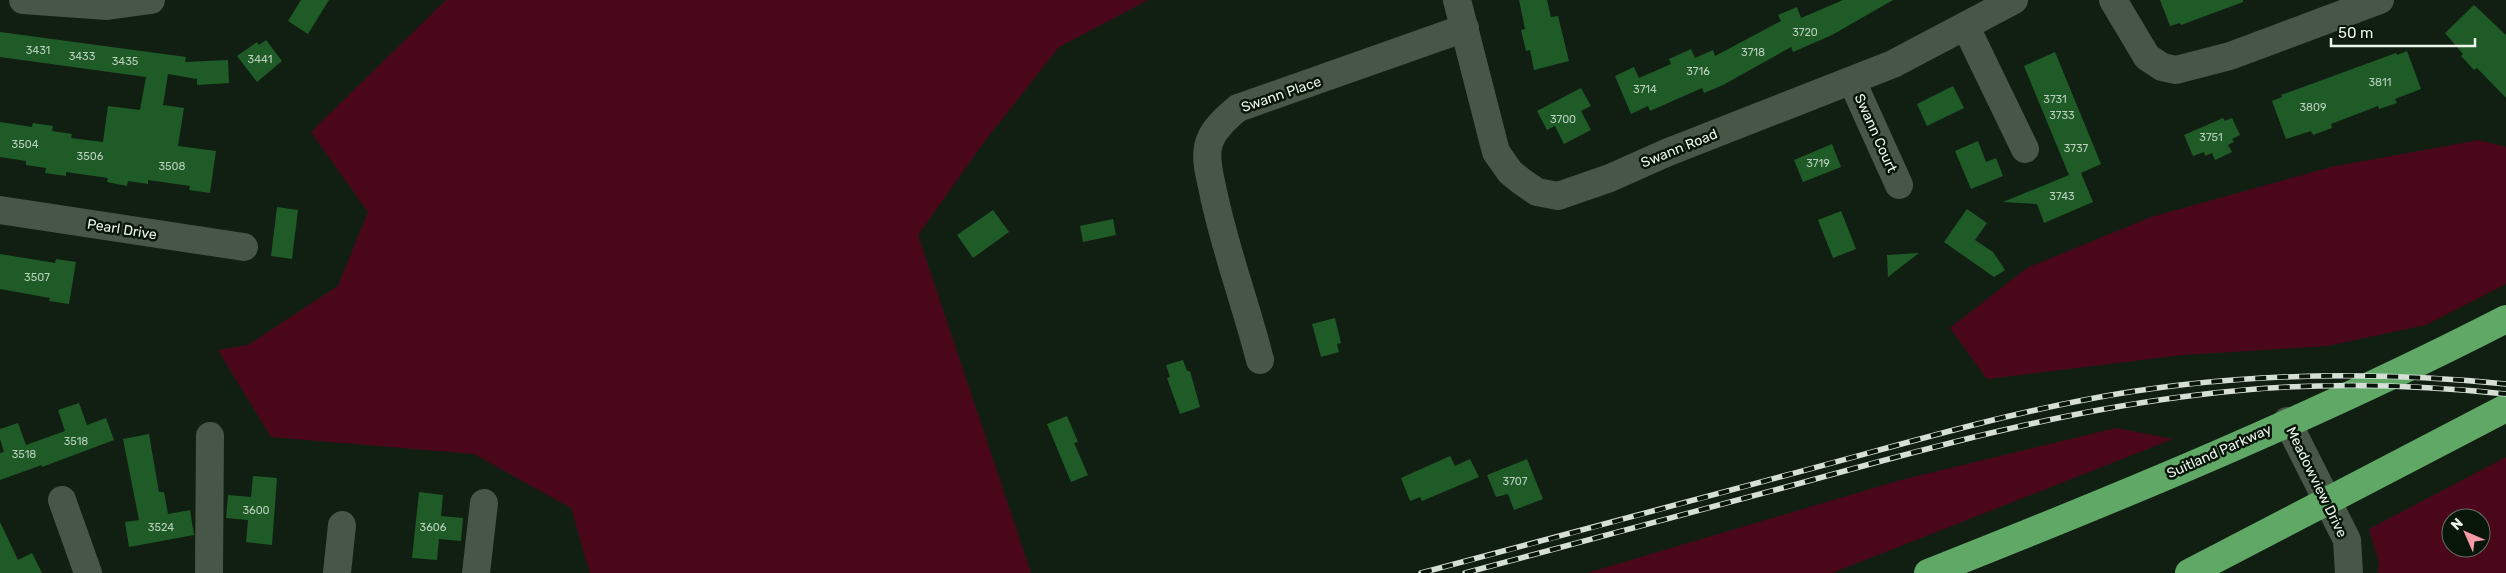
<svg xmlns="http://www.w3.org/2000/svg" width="2506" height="573" font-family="Rubik,sans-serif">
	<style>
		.green { fill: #4b071a; fill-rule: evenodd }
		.building { fill: #1f5b27 }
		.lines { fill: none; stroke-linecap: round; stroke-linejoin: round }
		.minor { stroke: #475647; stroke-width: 28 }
		.highway { stroke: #5fa865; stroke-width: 28 }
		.rail-casing { stroke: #d5dfd6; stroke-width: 5.5 }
		.rail { stroke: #081509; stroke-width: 4; stroke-dasharray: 11; stroke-linecap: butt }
		.labels { text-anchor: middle; stroke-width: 5; stroke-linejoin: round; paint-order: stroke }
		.number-label { font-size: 11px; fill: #b9cebb }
		.street-label { font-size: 14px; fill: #ecf5ec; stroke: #081509 }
	</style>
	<rect width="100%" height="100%" fill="#111f12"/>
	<g class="green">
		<path d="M446,0H1148L1059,47L984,142L918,235L1031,573H590L571,508L474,454L271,437L218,350L248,345L338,286L368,212L311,132Z"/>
		<path d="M2479,140L2506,147V284L2426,325L2327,346L2182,355L1987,379L1950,328L2027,268L2151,217L2331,167Z"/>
		<path d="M2116,428L2173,439L1832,573H1587L1901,480Z"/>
		<path d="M2506,457V573H2378L2379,562L2369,529ZM2451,518H2481V548H2451Z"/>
	</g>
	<g class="building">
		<path d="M301,0H329L308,34L288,21Z"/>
		<path d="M1519,0H1547L1551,17L1558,16L1569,61L1534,70L1530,50L1526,51L1521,30L1525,29Z"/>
		<path d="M1843,0H1893L1832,35L1793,52L1791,47L1723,85L1704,93L1702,88L1650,111L1648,106L1631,114L1615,76L1634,67L1639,78L1671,64L1669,59L1691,49L1695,58L1713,50L1715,56L1781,21L1778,15L1797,7L1801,18Z"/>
		<path d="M2160,0H2243V2L2181,25L2180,23L2170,26Z"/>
		<path d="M2474,5L2506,35V98L2477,68L2474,70L2461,56L2463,54L2445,33Z"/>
		<path d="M0,32L186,57L185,62L228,60L229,83L197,85V79L168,74L163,105L184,108L178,146L216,151L210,193L189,190L190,186L148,180V184L128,181L127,186L107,182L108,178L66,172V176L45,173L46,168L26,165V161L0,157V122L32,127L33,123L53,126L52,131L72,134L71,138L103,142L108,106L140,110L146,77L0,57Z"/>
		<path d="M266,40L282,61L257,82L237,56L257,42L259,45Z"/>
		<path d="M2407,51L2421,89L2395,99L2397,103L2379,109L2378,106L2331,124L2332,128L2313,135L2311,131L2286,139L2272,101L2282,97L2281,95L2396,53L2397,55Z"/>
		<path d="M2055,52L2101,164L2081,173L2093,202L2044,223L2037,204L2003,202L2069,175L2024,66Z"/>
		<path d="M1953,86L1964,108L1927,126L1917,104Z"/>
		<path d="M1581,88L1591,106L1581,111L1591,130L1564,144L1555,126L1547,130L1537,111Z"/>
		<path d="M2223,118L2225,121L2232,118L2240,135L2232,139L2234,142L2228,145L2232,152L2215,160L2212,153L2205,156L2204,152L2193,156L2184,135Z"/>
		<path d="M1978,141L1986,162L1996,158L2003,176L1971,189L1955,151Z"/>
		<path d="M1832,144L1841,167L1803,182L1794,160Z"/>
		<path d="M277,207L298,210L292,259L271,256Z"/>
		<path d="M1967,209L1987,223L1975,240L1993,252L2005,270L1994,277L1944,242Z"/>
		<path d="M993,210L1009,232L973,258L957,235Z"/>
		<path d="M1841,211L1856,249L1833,258L1818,220Z"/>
		<path d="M1113,219L1116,235L1083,242L1080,226Z"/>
		<path d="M1919,253L1888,277L1887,255Z"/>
		<path d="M0,254L55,263L56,259L76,262L69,304L49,301L50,298L0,289Z"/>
		<path d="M1335,318L1341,343L1337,344L1339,352L1321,357L1312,324Z"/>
		<path d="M1183,360L1187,371H1190L1200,407L1180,414L1167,378L1170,377L1166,365Z"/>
		<path d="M79,403L87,425L106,418L114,440L42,467V465L0,480V453L4,452L0,439V429L18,423L26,445L65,431L58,410Z"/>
		<path d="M1067,416L1078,442L1074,443L1088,475L1071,482L1047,424Z"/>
		<path d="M149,434L159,492H164L168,514L190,510L194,535L129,547L125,522L139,520L123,439Z"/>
		<path d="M1450,456L1455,466L1470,459L1479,477L1422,501L1420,497L1410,501L1401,478Z"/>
		<path d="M1527,459L1543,499L1514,510L1508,494L1496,497L1487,475Z"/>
		<path d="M253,476L277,478L272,545L246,542L248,520L226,518L228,495L251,497Z"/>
		<path d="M419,492L443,495L441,516L463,518L461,541L439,539L437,560L412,558Z"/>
		<path d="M0,522L18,560L32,553L42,573H0Z"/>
	</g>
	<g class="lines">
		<g class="minor">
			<path d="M23,0L107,6L151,0"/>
			<path d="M1457,0L1496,152L1510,172L1521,181L1537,192L1558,196L1610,178L1666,153L1893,64L2014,0"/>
			<path d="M2113,0L2147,57L2162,67L2176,70L2230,56L2380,0"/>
			<path d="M1966,27L2025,149"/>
			<path d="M1852,81L1899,185"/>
			<path d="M0,210L244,247"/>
			<path d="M1260,360C1246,305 1226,252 1214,196C1211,180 1205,162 1208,147C1211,131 1226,118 1238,108L1465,28"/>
			<path d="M2287,421L2347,540L2349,573"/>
			<path d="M62,500L88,573"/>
			<path d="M209,573L210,436"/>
			<path d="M337,573L342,525"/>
			<path d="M476,573L484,503"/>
		</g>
		<g class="highway">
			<path d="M1928,573C2123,496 2319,415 2506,319"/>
			<path d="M2189,573L2506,408"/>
		</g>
		<defs>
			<g id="rail">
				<path d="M1421,573C1543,541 1665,508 1787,475C1886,449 1984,419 2084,400C2223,373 2365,370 2506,384"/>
				<path d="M1465,573C1577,543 1689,513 1801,483C1931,447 2062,411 2197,395C2298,382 2404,383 2506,394"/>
			</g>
		</defs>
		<use href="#rail" class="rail-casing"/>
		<use href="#rail" class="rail"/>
	</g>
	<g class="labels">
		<g class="number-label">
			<text x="1805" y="36">3720</text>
			<text x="38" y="54">3431</text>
			<text x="1753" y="56">3718</text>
			<text x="82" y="60">3433</text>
			<text x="260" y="63">3441</text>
			<text x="125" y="65">3435</text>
			<text x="1698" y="75">3716</text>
			<text x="2380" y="86">3811</text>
			<text x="1645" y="93">3714</text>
			<text x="2055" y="103">3731</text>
			<text x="2313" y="111">3809</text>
			<text x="2062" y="119">3733</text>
			<text x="1563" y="123">3700</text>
			<text x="2211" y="141">3751</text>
			<text x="25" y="148">3504</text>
			<text x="2076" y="152">3737</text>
			<text x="90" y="160">3506</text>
			<text x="1818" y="167">3719</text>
			<text x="172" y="170">3508</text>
			<text x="2062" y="200">3743</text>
			<text x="37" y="281">3507</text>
			<text x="76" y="445">3518</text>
			<text x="24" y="458">3518</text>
			<text x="1515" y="485">3707</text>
			<text x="256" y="514">3600</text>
			<text x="161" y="531">3524</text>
			<text x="433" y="531">3606</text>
		</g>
		<g class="street-label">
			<text transform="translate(1281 94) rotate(-19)" y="5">Swann Place</text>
			<text transform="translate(1876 133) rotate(66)" y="5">Swann Court</text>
			<text transform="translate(1679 148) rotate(-22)" y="5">Swann Road</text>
			<text transform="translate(122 229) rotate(9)" y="5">Pearl Drive</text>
			<text transform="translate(2219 451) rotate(-24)" y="5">Suitland Parkway</text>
			<text transform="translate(2317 482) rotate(64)" y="5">Meadowview Drive</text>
		</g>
	</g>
	<g transform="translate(2466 533) rotate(315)"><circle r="24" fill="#081509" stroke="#636f64"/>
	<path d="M0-4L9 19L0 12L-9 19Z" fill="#f49aa6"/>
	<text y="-8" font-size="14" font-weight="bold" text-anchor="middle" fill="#ecf5ec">N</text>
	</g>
	<path d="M2331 38v8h144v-8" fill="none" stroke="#ecf5ec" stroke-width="2.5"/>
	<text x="2338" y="38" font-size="15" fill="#ecf5ec" stroke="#081509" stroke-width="4" paint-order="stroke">50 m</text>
</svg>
